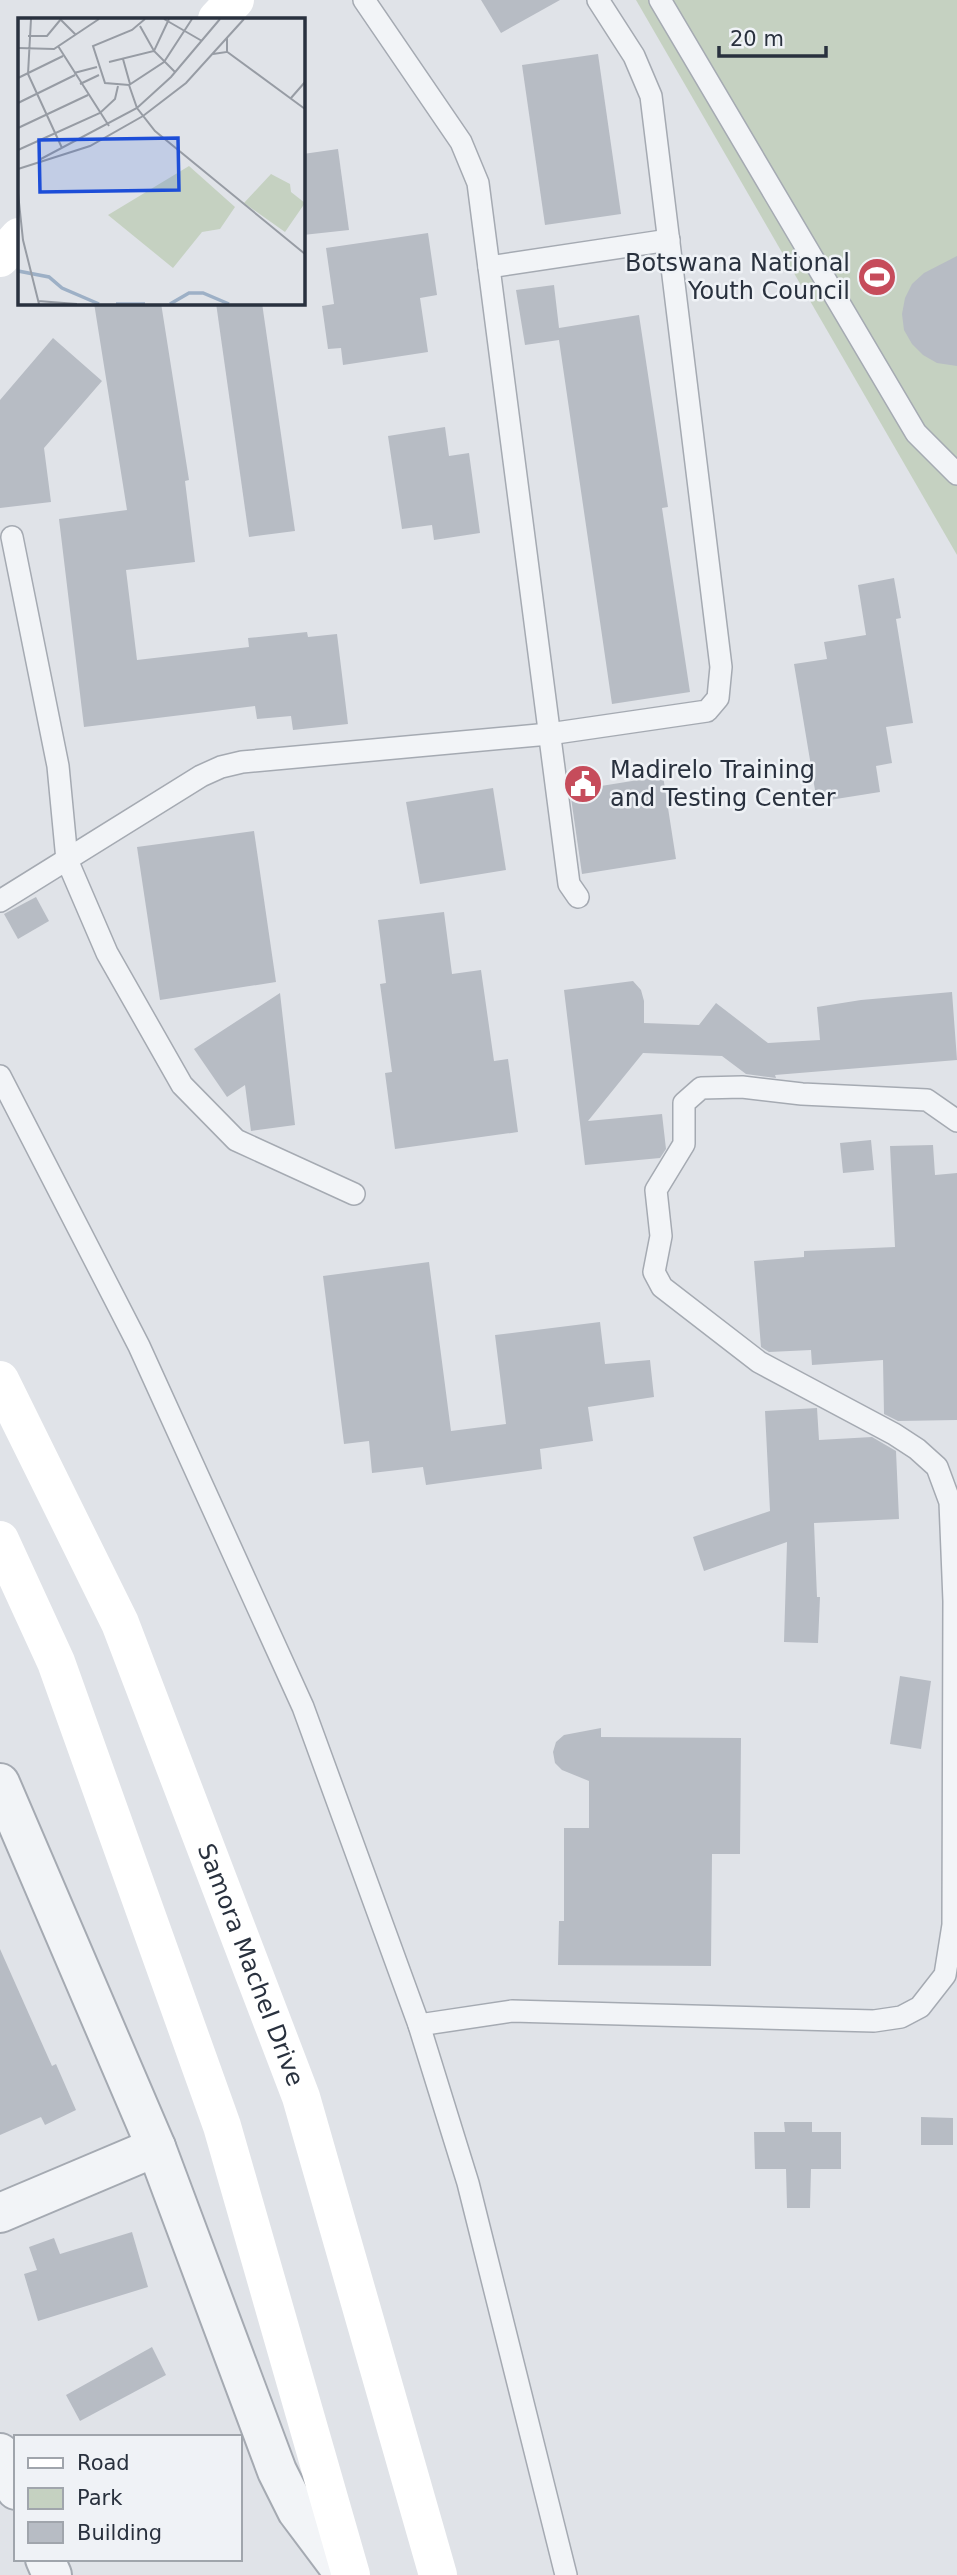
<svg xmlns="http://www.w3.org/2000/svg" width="957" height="2575" font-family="'DejaVu Sans',sans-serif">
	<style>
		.green { fill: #c5d1c1 }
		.building { fill: #b7bcc4 }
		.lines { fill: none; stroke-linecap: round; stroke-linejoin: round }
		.lane-casing { stroke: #a5aab2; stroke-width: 24 }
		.street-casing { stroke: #a5aab2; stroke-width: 42 }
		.lane { stroke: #f2f4f7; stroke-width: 21 }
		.street { stroke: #f2f4f7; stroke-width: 38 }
		.secondary { stroke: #fff; stroke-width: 38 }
		.labels { text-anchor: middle; stroke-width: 5; stroke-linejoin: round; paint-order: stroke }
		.poi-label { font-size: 24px; fill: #29313e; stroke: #eff2f6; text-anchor: end }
		.street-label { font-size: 24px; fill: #29313e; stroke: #eff2f6 }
		.inset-river { fill: none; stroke: #9db0c6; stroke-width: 3.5 }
		.inset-road { fill: none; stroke: #979ca4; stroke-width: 2 }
		.view { fill: #1d4ed8; fill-opacity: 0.15; stroke: #1d4ed8; stroke-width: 3.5 }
		.inset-edge { fill: none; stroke: #29313e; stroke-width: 3.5 }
	</style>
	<rect width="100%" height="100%" fill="#e0e3e8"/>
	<path class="green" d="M636,0H957V555Z"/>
	<g class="building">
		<path d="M481,0H560L501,33Z"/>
		<path d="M598,54L621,214L545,225L522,65Z"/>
		<path d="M338,149L349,230L303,235V154Z"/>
		<path d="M428,233L437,295L420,298L428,352L343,365L341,348L328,349L322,306L334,304L326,248Z"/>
		<path d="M957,256V366L937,363L923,355L912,344L904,330L902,314L905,298L912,284L924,273Z"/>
		<path d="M554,285L559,328L639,315L668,507L662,508L690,692L612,704L559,340L525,345L516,290Z"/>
		<path d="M94,303H161L189,480L185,481L195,562L126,570L137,660L249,647L248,638L307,632L308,637L337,634L348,724L293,730L291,716L257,719L255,706L84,727L59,519L127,510Z"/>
		<path d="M216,303H262L295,531L249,537Z"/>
		<path d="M53,338L102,381L44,448L51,502L0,508V400Z"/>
		<path d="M445,427L449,456L469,453L480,533L434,540L432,525L402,529L388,436Z"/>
		<path d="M894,578L901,618L896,619L913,723L886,727L892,763L876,766L880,792L817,802L794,664L827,659L824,642L866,635L858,585Z"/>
		<path d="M663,776L676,859L582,874L570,791Z"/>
		<path d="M493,788L506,870L420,884L406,802Z"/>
		<path d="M254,831L276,982L160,1000L137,847Z"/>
		<path d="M36,897L49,921L18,939L4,914Z"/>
		<path d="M444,912L452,974L481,970L494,1061L508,1059L518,1132L395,1149L385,1073L392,1072L380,984L386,983L378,920Z"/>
		<path d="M633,981L641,990L644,1001V1023L699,1025L716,1003L768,1043L820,1040L817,1007L861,1000L952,992L957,1060L775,1075L776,1078L746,1074L722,1056L643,1053L588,1121L662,1114L666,1149L660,1158L585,1165L564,990Z"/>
		<path d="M280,993L295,1125L251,1131L245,1085L227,1097L194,1049Z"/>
		<path d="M871,1140L874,1170L843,1173L840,1143Z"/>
		<path d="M933,1145L935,1175L957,1173V1420L898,1421L884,1414L883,1360L812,1365L811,1350L769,1352L761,1347L754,1261L804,1257V1251L895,1247L890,1146Z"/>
		<path d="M429,1262L451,1431L506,1424L495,1335L600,1322L605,1364L650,1360L654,1397L588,1407L593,1441L540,1449L542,1469L426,1485L423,1467L372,1473L369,1441L344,1444L323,1276Z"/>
		<path d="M817,1408L819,1440L872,1437L896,1451L899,1519L814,1523L817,1597H820L818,1643L784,1642L787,1542L704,1571L693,1537L770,1511L765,1411Z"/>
		<path d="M900,1676L931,1681L921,1749L890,1744Z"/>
		<path d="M601,1728V1737L741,1738L740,1854H712L711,1966L558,1965L559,1921H564V1828H589V1781L562,1770L555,1763L553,1752L556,1742L564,1735Z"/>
		<path d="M0,1949L52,2066L56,2064L76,2110L45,2125L41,2117L0,2135Z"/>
		<path d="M921,2117L953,2118V2145H921Z"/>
		<path d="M784,2122H812V2132H841V2169H811L810,2208H787L786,2169H755L754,2132H785Z"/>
		<path d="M132,2232L148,2287L38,2321L24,2274L37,2270L29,2247L54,2238L60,2254Z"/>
		<path d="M152,2347L166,2375L80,2421L66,2395Z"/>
	</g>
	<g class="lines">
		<defs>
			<g id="lane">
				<path d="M364,0L461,142L478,183L569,884L578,897"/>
				<path d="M660,0L916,433L957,474"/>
				<path d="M489,267L669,240"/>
				<path d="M12,537L58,766L67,860L107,953L182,1085L236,1140L354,1194"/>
				<path d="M0,901L201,776L221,767L242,762L549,734L707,711L718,698L721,667L651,96L634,56L598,0"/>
				<path d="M0,1076L139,1346L303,1707L419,2025L468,2183L566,2575"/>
				<path d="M419,2025L512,2011L874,2021L901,2017L920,2007L945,1975L953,1925L954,1601L950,1502L937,1467L917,1449L894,1434L759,1362L662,1287L654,1272L661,1236L656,1190L684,1144V1103L701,1088L742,1087L802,1094L927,1100L957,1121"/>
			</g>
			<g id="street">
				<path d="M0,1783L156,2147L277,2471L297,2511L345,2575"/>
				<path d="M0,2213L156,2147"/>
				<path d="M0,2453L16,2490"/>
				<path d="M45,2559L52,2575"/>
			</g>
		</defs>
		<use href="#lane" class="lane-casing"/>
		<use href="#street" class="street-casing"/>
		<use href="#lane" class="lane"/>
		<use href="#street" class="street"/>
		<g class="secondary">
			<path d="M217,19L235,0"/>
			<path d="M0,258L19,237"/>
			<path id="s1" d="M0,1380L120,1623L301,2097L438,2575"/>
			<path d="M0,1540L56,1662L222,2126L351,2575"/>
		</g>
	</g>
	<defs>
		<symbol id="stadium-disc" viewBox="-11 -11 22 22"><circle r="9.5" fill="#c64c5b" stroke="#eff2f6"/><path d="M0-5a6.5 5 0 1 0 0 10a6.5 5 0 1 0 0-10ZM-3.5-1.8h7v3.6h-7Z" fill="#fff"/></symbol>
		<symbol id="civic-disc" viewBox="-11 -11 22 22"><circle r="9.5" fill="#c64c5b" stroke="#eff2f6"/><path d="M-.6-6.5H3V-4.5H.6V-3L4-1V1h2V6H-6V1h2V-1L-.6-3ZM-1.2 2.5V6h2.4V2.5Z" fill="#fff"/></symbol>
	</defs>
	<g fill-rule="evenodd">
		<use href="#stadium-disc" x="855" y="255" width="44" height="44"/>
		<use href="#civic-disc" x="561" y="762" width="44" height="44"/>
	</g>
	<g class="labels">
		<g class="poi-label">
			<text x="850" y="271">Botswana National<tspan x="850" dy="28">Youth Council</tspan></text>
			<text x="610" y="778" text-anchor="start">Madirelo Training<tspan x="610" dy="28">and Testing Center</tspan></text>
		</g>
		<g class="street-label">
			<text dy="8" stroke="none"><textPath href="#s1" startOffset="637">Samora Machel Drive</textPath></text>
		</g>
	</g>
	<g transform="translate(18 18)">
		<rect width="287" height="287" fill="#e0e3e8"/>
		<path d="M171,148L217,189L202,211L184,214L155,250L90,197ZM253,156L272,166L273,174L287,185L267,214L226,185Z" fill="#c5d1c1"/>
		<path class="inset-river" d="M0,253L31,259L44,270L81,286M98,286H127M152,286L171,275H185L211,286"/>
		<path class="inset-road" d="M13,1L10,56L44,130M42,1L58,17M127,1L114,12L75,28L87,65L111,67L146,44L174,1M146,1L184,23M122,8L136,33L157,54M10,18H29L43,1M40,28L91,108M0,30L36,31L81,1M208,33L287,91M195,36L209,34V19M105,41L112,66M91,44L136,33L151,1M56,55L79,49M0,60L45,38M62,66L81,57M111,67L119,90L137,113L287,236M273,80L287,64M0,85L57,57M0,110L70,77M0,132L82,95L97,81L100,68M21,142L119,90L153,59L202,1M0,151L72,128L125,98L168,65L226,1M0,175L5,222L21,286M20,283L59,286"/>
		<path class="view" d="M160,120L161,172L22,174L21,122Z"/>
		<rect width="287" height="287" class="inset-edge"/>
	</g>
	<rect x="14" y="2435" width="228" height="126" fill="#eff2f6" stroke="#a0a5ac" stroke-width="2"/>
	<rect x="28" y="2458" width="35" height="10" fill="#ffffff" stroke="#a0a5ac" stroke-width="2"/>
	<text x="77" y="2470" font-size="21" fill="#29313e">Road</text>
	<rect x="28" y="2488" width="35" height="21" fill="#c5d1c1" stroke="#a0a5ac" stroke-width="2"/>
	<text x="77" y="2505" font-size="21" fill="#29313e">Park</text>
	<rect x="28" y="2522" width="35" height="21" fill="#b7bcc4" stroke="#a0a5ac" stroke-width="2"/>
	<text x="77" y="2540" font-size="21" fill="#29313e">Building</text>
	<path d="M719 46v10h107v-10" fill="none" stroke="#29313e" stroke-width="3.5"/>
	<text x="730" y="46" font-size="21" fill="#29313e" stroke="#eff2f6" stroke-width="5" paint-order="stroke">20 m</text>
</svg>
